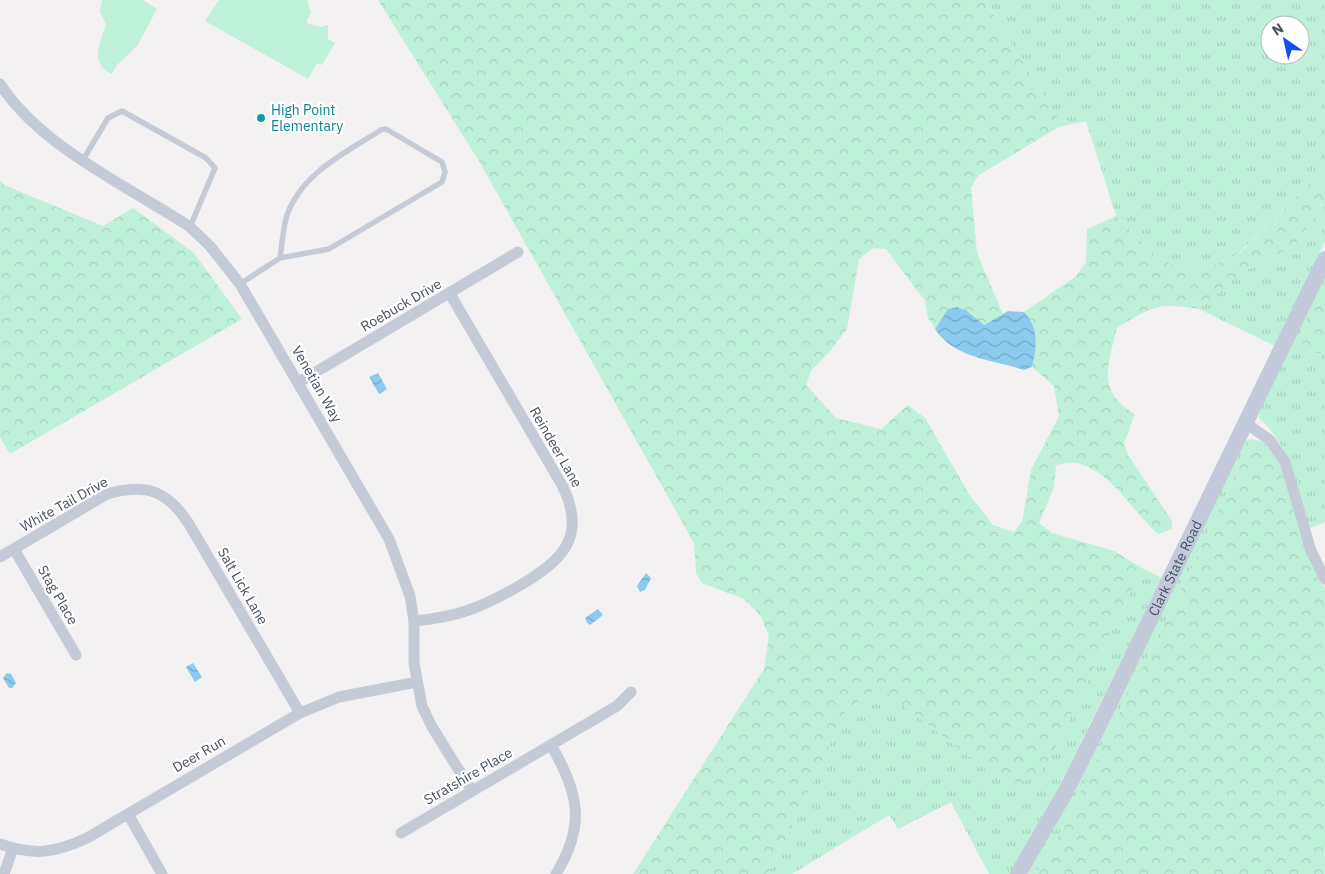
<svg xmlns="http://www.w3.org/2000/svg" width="1325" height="874" font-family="'IBM Plex Sans',sans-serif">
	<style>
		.grass { fill: url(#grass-tufts); fill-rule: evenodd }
		.forest { fill: url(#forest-crowns) }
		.park { fill: #bff1da }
		.water { fill: url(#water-waves) }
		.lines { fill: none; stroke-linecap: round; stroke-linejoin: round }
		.service { stroke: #c4cbd6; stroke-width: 5.5 }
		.minor { stroke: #c4cbd6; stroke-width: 11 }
		.secondary { stroke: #c3cbda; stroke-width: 16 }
		.culture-dot { fill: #0f9aa8; stroke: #fff; stroke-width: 2 }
		.labels { text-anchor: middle; stroke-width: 4.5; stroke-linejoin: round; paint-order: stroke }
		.culture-label { font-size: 14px; fill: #0d838f; stroke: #fff; text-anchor: start }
		.street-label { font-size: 14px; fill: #48505f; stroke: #fff }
	</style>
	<defs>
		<pattern id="grass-tufts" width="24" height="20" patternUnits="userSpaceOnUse" patternTransform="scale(1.25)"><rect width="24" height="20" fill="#bff1da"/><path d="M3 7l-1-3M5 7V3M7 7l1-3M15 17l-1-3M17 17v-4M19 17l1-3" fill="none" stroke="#a6d0be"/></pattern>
		<pattern id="forest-crowns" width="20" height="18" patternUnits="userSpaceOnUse" patternTransform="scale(1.25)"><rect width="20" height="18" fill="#bff1da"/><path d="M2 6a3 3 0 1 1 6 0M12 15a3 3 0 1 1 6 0" fill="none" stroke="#a6d0be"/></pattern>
		<pattern id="water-waves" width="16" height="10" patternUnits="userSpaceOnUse" patternTransform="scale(1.25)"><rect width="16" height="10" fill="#8bcbef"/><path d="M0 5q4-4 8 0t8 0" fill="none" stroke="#74a7c5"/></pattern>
	</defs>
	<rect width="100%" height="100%" fill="#f3f1f1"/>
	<g class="grass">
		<path d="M984,0H1325V176L1310,183L1237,255L1214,265L1178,268L1156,256L1116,216L1086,121L1059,127V119ZM1270,25H1300V55H1270Z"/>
		<path d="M1325,204V241L1275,346L1199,309L1241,273L1293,247Z"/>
		<path d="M1325,270V287L1303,334L1307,355L1325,352V522L1308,529C1297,488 1292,448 1259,418L1260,410Z"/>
		<path d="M1251,439L1192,567L1061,831L1036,874H1024L1244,440Z"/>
		<path d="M1142,568L1162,578L1049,807L1010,874H989L951,802L898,829L889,815L792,874H767L774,865L846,711L871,692H886L998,779L1058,743Z"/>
	</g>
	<g class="forest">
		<path d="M378,0H984L1059,119V127L979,175L971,187L977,253L1003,314L984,325C970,317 964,304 948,309L935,329L928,318L925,301L886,249L873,248L859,259L847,329L831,350L811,371L806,385L836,418L881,429L908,405L925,418L969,494L993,525L1014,532L1022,522L1031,470L1059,416L1054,386L1032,367C1036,349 1038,325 1024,312L1075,277L1086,262L1087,229L1116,216L1156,256L1178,268L1214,265L1238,255L1310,183L1325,176V204L1293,247L1241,273L1199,309C1158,302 1151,307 1117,328C1108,365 1096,392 1135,414L1124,443L1128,455L1172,521V529L1158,534C1132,511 1111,470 1076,463C1070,462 1062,464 1056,465L1054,487L1039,523L1052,533L1114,551L1142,568L1058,743L1038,777L1018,783L998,779L886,692H871L846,711L774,865L767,874H633L764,669L769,636L760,615L744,599L702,583L696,573L694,543L480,163Z"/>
		<path d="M0,180L4,185L103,226L133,208L194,253L242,319L10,454L0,437Z"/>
		<path d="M1325,287V352L1307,355L1302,350L1303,334Z"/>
		<path d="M1251,439L1265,442L1280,464L1300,533L1325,589V874H1036L1061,831L1192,567Z"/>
	</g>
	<g class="park">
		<path d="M102,0H143L157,9L137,46L117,65L112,74C89,64 100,43 106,24L100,12Z"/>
		<path d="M219,0H307L311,12L306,23L322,27L328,25V39L335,43L322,65L317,63L308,79L205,21Z"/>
	</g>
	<g class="water">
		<path d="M957,307L967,311L984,325L1008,311L1024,312C1039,327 1037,347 1032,367L1024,370C994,360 953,358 935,329L948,309Z"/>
		<path d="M378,373L387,389L379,394L369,377Z"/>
		<path d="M646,573L651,578L645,590L640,592L637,586Z"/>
		<path d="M598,609L603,615L590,625L587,623L585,618Z"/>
		<path d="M193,663L202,677L195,682L186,667Z"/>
		<path d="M7,673L11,674L16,683L12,688H9L3,678Z"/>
	</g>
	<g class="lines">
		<g class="service">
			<path d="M83,160L108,118L122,111L206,158L215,168L190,227"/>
			<path d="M240,284L280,258L329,249L442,182L445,172L442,162L386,129L381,130C345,153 302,173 287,215C283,228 282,244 280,258"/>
		</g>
		<g class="minor">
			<path d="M0,84C42,148 128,186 190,227L210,246L240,284L389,539L410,596L414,621V663L422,706L432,727L472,791"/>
			<path d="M299,382L518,252"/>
			<path d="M1247,424L1270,440L1285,462L1311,551L1325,579"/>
			<path d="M14,549L76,655"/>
			<path d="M0,557L107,494C146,483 167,490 189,524L300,713"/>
			<path d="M414,621C457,617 481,608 519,586C562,561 588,537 562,485L450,294"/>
			<path d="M551,745C579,793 586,825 556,874"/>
			<path d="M128,814L162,874"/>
			<path d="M401,833L617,706L631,692"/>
			<path d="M0,844C34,856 55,853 87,838L300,713L339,697L417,682"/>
			<path d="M4,874L13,848"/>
		</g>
		<path class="secondary" id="s1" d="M1018,874L1066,791L1099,725L1325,259"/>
	</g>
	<circle class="culture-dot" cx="261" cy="118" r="5"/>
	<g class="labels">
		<g class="culture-label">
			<text x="271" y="115">High Point<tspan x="271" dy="16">Elementary</tspan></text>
		</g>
		<g class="street-label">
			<text transform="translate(401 305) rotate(-30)" y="5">Roebuck Drive</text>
			<text transform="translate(317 384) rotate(60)" y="5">Venetian Way</text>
			<text transform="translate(556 447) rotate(60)" y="5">Reindeer Lane</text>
			<text transform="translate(64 504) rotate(-29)" y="5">White Tail Drive</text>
			<text dy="5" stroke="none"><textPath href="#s1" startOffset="344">Clark State Road</textPath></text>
			<text transform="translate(243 586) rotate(60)" y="5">Salt Lick Lane</text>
			<text transform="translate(58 595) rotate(60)" y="5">Stag Place</text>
			<text transform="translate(199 754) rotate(-30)" y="5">Deer Run</text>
			<text transform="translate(468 776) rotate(-30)" y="5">Stratshire Place</text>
		</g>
	</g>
	<g transform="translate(1285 40) rotate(326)"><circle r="24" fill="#ffffff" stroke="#b6b9bf"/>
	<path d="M0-4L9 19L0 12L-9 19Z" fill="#134feb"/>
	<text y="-8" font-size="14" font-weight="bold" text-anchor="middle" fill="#48505f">N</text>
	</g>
</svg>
